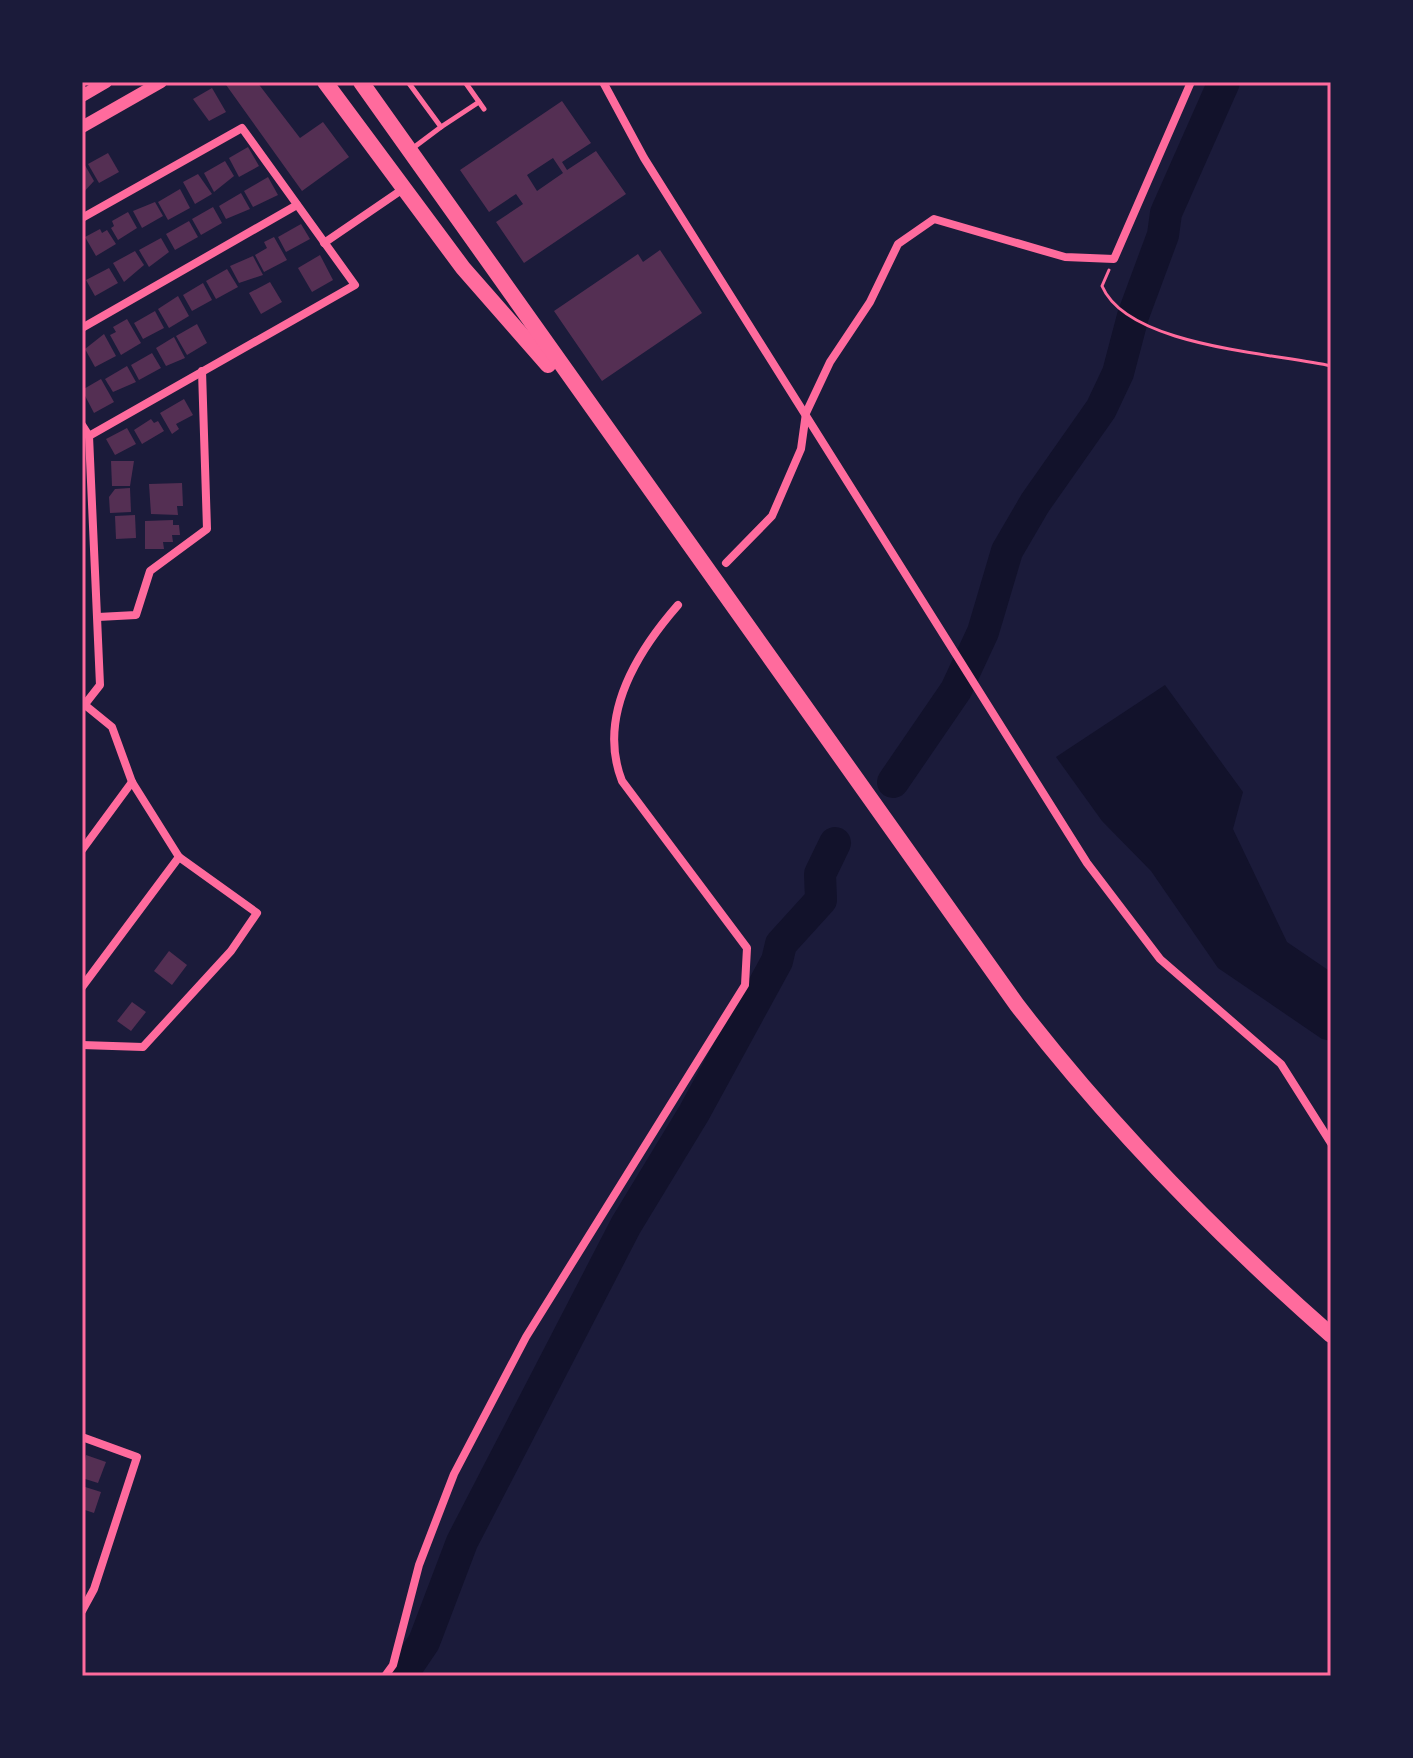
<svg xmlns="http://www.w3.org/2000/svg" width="1413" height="1758" font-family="Barlow,sans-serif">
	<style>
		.water { fill: #12122b }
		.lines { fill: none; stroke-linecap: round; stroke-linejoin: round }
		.river { stroke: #12122b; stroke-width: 32 }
		.building { fill: #542f53; fill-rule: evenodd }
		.path { stroke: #ff6b9d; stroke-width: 3 }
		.service { stroke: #ff6b9d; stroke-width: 5 }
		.minor { stroke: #ff6b9d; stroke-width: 8 }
		.tertiary { stroke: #ff6b9d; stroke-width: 12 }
		.primary { stroke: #ff6b9d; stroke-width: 16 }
		.neatline { fill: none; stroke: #ff6b9d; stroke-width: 3 }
	</style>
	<rect width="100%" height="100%" fill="#1b1b3a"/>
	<path class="water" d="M1165,685L1243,792L1233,829L1287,942L1331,972V1041L1322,1039L1218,968L1151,871L1102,821L1056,757Z"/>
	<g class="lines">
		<g class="river">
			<path d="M893,782L956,690L983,632L1007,551L1035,503L1101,409L1118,373L1133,316L1163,235L1166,213L1224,82"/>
			<path d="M401,1676L424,1642L462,1542L626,1225L694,1113L777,961L781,944L821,900L820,874L835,843"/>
		</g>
	</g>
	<g class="building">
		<path d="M224,82H257L300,138L323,122L349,157L302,191Z"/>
		<path d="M212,88L226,112L209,121L193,99Z"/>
		<path d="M562,101L591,143L562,162L567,170L596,151L626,194L524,263L496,222L523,204L516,194L489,212L460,170ZM553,158L563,173L537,191L527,175Z"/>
		<path d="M248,147L259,166L239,177L229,158Z"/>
		<path d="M108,153L119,172L99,183L88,164Z"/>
		<path d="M82,160L94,181L82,194Z"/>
		<path d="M225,161L234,176L214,192L204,173Z"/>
		<path d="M198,174L212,194L195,204L183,182Z"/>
		<path d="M268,177L278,195L253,207L244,191Z"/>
		<path d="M180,189L190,208L168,220L158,202Z"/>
		<path d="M241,193L250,209L226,219L219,206Z"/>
		<path d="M155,202L163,216L142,228L133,211Z"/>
		<path d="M213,207L222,223L201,235L192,219Z"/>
		<path d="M128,212L137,228L118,240L111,228L114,226L112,221Z"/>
		<path d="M189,221L198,237L175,250L166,234Z"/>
		<path d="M301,224L310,239L286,252L278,237Z"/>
		<path d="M100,229L102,233L107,230L116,244L96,256L85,237Z"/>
		<path d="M274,237L287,260L264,272L255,255L267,248L264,242Z"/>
		<path d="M161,238L169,252L149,267L139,250Z"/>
		<path d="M660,250L702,313L602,381L554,311L638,254L643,262Z"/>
		<path d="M135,251L144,265L124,282L113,263Z"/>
		<path d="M320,255L333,280L312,292L298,268Z"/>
		<path d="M253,256L263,275L239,283L230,266Z"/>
		<path d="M109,268L118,283L95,296L86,280Z"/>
		<path d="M227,269L238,287L216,299L206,281Z"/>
		<path d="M270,282L282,302L261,314L249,293Z"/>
		<path d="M203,283L212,300L192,311L183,295Z"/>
		<path d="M178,296L189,316L169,328L158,309Z"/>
		<path d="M155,311L164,328L143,339L134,323Z"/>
		<path d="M127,319L141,343L121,355L110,335L116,332L113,327Z"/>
		<path d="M197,324L207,343L187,355L176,336Z"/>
		<path d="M104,334L116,356L95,367L85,349Z"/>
		<path d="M174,337L185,358L166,366L156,348Z"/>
		<path d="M152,353L161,368L139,380L131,365Z"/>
		<path d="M127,366L136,382L113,392L105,379Z"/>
		<path d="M101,379L114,402L94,413L82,390Z"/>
		<path d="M184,399L193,415L176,424L179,429L172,434L160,413Z"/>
		<path d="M151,419L154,423L158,421L164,431L142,444L134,430Z"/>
		<path d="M127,428L136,444L115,455L106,439Z"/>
		<path d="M111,461H134L130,486H112Z"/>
		<path d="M182,483L183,506H177L178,515L151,514L149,484Z"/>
		<path d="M130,488L131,512L110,513L109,497L115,489Z"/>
		<path d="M135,515L136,538L116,539L115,516Z"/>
		<path d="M173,520V525H179L180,535H172L173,542H163L164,549H145V521Z"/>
		<path d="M169,951L187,965L172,985L154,971Z"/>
		<path d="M132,1002L146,1012L131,1031L117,1021Z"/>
		<path d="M86,1455L106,1462L98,1483L82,1478Z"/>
		<path d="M82,1486L101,1492L94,1513L82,1509Z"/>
	</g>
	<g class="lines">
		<path class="path" d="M1109,270L1102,286C1128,347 1274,353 1331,366"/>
		<g class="service">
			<path d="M408,82L441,127L479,102"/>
			<path d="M465,82L484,109"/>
			<path d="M413,148L441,127"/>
		</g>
		<g class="minor">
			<path d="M603,82L644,158L1087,863L1160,959L1281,1064L1331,1143"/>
			<path d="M82,218L242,128L355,285L89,436"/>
			<path d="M324,243L403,189"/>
			<path d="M82,328L297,205"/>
			<path d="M82,425L89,436L100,685L82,708"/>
			<path d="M726,563L772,516L801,449L806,413L830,362L870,302L898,244L934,219L1065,257L1114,259L1191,82"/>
			<path d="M98,617L136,615L150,571L207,529L202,371"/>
			<path d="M82,850L132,782"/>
			<path d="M82,987L179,857"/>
			<path d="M82,1045L143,1047L231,951L257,913L179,857L132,782L112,727L85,705"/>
			<path d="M82,1437L137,1457L94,1589L82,1611"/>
			<path d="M385,1676L393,1665L419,1565L454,1474L526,1337L745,985L747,948L622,781C597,717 636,653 678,605"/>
		</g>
		<g class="tertiary">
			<path d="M82,96L106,82"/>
			<path d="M82,127L161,82"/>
		</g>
		<g class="primary">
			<path d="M325,82L463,268L548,365"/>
			<path d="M361,82L1017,1005C1111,1127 1216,1234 1331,1335"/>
		</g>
	</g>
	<rect width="1413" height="1758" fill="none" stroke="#1b1b3a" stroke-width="168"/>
	<rect x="84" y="84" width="1245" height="1590" class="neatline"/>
</svg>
